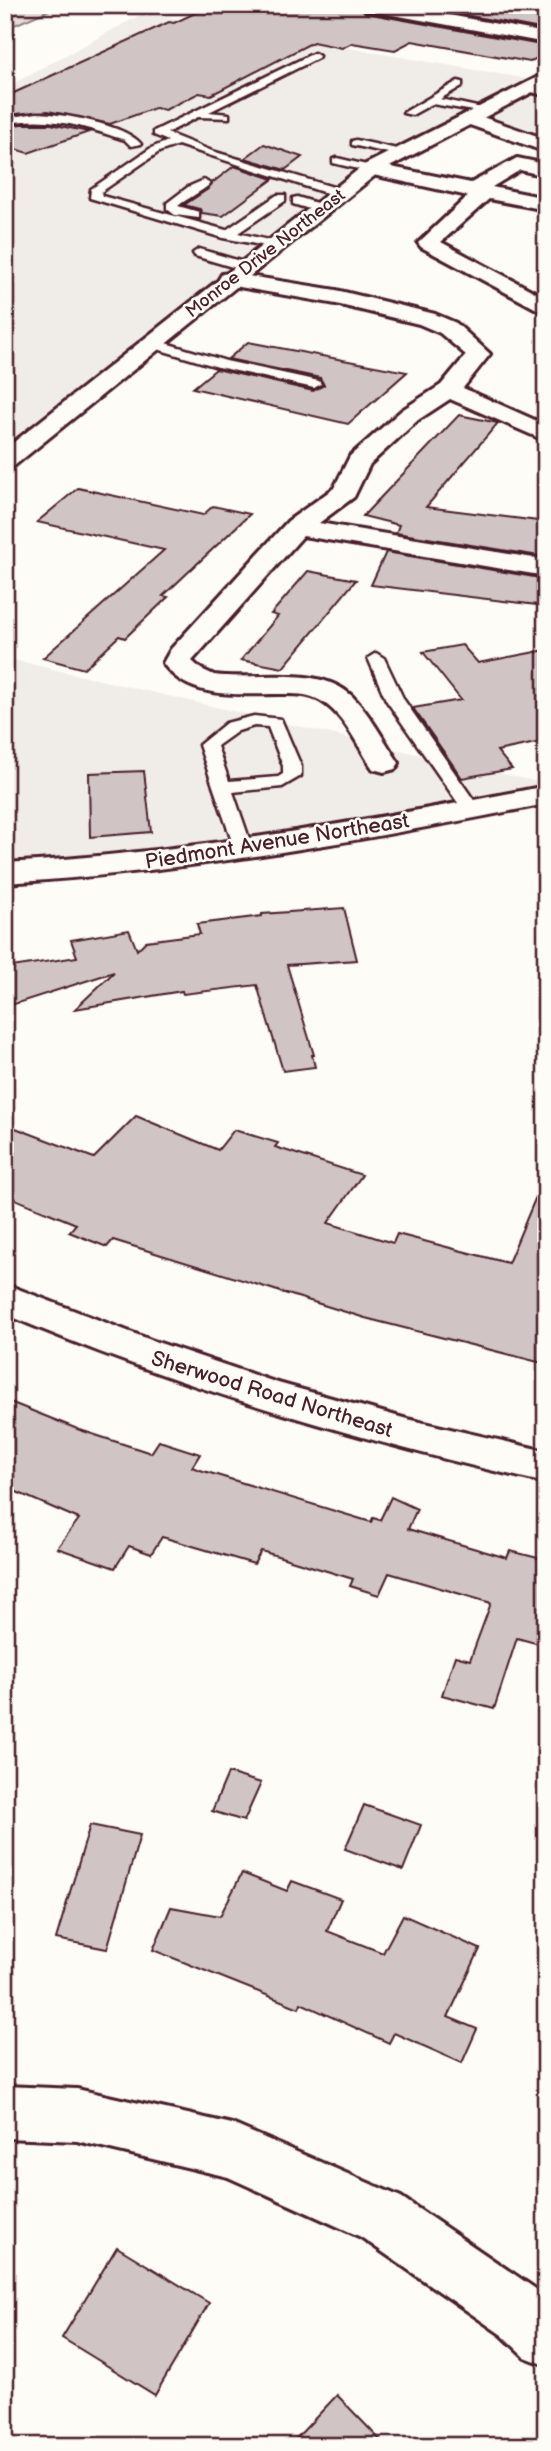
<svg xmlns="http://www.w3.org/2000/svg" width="551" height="2451" font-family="'Balsamiq Sans',sans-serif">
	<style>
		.built { fill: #f0ece8 }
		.green { fill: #e3dcda; stroke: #967e82; stroke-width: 2 }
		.building { fill: #d0c5c4; stroke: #4a1f2b; stroke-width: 2 }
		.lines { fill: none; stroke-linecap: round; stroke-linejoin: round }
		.lane-casing { stroke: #4a1f2b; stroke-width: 5 }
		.street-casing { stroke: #4a1f2b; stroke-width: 6 }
		.secondary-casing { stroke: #4a1f2b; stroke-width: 6 }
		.lane { fill: #fdfcf7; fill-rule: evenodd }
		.street { fill: #fdfcf7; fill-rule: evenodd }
		.secondary { fill: #fdfcf7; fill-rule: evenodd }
		.labels { text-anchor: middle; stroke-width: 5; stroke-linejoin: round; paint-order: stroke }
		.far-street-label { font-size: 18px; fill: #4a1f2b; stroke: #fdfcf7 }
		.street-label { font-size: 21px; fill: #4a1f2b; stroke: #fdfcf7 }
	</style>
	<rect width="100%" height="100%" fill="#fdfcf7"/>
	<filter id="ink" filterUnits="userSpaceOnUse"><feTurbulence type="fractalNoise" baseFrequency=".0143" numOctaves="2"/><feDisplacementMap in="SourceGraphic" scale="14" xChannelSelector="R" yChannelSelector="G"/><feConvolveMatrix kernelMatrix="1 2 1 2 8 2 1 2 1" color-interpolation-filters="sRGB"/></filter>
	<g filter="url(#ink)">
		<g class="built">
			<path d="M144,13L546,82V150L475,124L354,181L5,463V88Z"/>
			<path d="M5,658L546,784V795L192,857L5,869Z"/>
		</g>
		<path class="green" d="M5,5H61L5,29Z"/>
		<g class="building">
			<path d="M212,5H355L366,13L546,46V52L530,62L412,41L395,50L352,43L342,48L313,42L211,95L199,93L165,110L155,108L110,124L48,111L5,115V97L169,22L174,23Z"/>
			<path d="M411,5H496L546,14V30Z"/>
			<path d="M21,124H51L89,132L28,153L5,146V127Z"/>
			<path d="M264,144L302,157L285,170L245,158Z"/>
			<path d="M234,166L273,179L223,216L202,213L200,209L184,205L208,189L212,183Z"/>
			<path d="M248,342L407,372L348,424L193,388L216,369L313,391L324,385L320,378L228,359Z"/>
			<path d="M459,415L498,423L426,507L546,522V557L396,533L399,525L363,516Z"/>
			<path d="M78,488L203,515L213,506L250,514L163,596L168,597L125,638L119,636L84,669L43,658L164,550L37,522Z"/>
			<path d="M386,552L546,579V606L371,585Z"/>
			<path d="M308,571L356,580L283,668L241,660L278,616L271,614Z"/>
			<path d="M462,645L478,663L546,650V741L497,751L512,769L462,778L413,708L461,700L423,652Z"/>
			<path d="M144,771L151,832L90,837L89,773Z"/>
			<path d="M344,908L357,960L287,965L314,1055H312L315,1067L283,1071L257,985L183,994L182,991L75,1009L114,972L5,1007V968L77,957L71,940L129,930L137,950L146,941L200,934L197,924L262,916V914Z"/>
			<path d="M136,1116L218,1150L234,1130L278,1143L275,1147L362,1175L328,1223L393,1243L397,1234L508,1263L546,1173V1364L365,1318L113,1240L107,1247L69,1232L76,1224L5,1195V1124L94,1158Z"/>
			<path d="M5,1400L80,1430L151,1453L159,1441L200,1454L192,1467L197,1469L371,1522L373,1518L380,1520L391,1497L417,1509L408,1529L507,1558L510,1551L546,1560V1646L517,1638L494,1709L442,1695L455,1656L470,1660L491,1603L389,1573L379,1595L350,1586L353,1579L261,1551L254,1564L162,1537L151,1554L129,1546L115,1568L57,1548L79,1519L5,1487Z"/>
			<path d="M228,1773L261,1783L244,1821L212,1811Z"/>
			<path d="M364,1805L421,1825L403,1870L345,1849Z"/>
			<path d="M90,1825L140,1835L107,1949L56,1939Z"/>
			<path d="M242,1873L287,1891L292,1881L341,1899L327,1931L383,1953L403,1915L480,1949L448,2017L477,2029L462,2063L394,2033L389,2043L301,2003L299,2008L153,1950L171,1907L220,1916Z"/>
			<path d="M117,2247L209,2303L155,2395L62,2338Z"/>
			<path d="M337,2395L386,2446H289Z"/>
		</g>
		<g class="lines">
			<defs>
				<g id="lane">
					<path d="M5,5H19L5,11Z"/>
					<path d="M314,53L319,56L318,58L209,112L229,114V118L198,117L167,133L212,151L343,190V196H335L178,145L159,152L101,192L102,196L226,230L277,195H285V201L238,233L277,242V248L223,238L90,198L91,189L151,148L168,141L154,135V131Z"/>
					<path d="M458,81L462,82V86L440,99L486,109V113L432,104L412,115L403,113Z"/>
					<path d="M37,113C63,114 124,124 141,144L131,146L125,140C85,127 48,114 5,124V118Z"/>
					<path d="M356,140L406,151L408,153L402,156L352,145V141Z"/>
					<path d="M337,158L375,167L377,169L371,172L333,163V159Z"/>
					<path d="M204,180L210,184C201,192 188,198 178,206L199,212V218L175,215L167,209V203L188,187Z"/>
					<path d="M297,197L323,205L325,208L319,212L293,204V198Z"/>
					<path d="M199,249L250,264L252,267L246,271L195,256L193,253Z"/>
					<path d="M152,339L226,361L319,381L321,384L314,388L218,367L147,346L145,343Z"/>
					<path d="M376,653L384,658L404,700L480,809L477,813H465L386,700L368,658Z"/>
					<path d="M254,716L281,719L301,766V776L282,787L233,792L253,850L244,856L235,850L199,745L226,723ZM254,726L268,727L283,766V774L278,777L229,781L217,746L238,731Z"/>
				</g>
				<g id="street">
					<path d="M358,5H395L546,33V43L366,10Z"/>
					<path d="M531,81L546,85V96L525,90L522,86Z"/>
					<path d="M468,112L546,139V152L461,122L459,118Z"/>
					<path d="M517,158L546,164V176L520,170L492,187L546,198V210L489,199L441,242L546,298V314L421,247L418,243L468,196L364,173L361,169L371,163L471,183Z"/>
					<path d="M230,273L336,290L435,314L456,323L490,354L463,388L546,425V441L450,399L418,420L370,464L354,497L319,523L546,560V576L303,536L192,661L201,669L214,675C257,681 318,664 352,696C371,715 384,741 399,763L395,769L384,772L373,769C358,747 345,715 321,701C308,693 292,694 278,694C239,694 188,700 163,663L171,649L288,521L334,488L350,456L402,410L441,385L466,355L440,333L419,324L336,304L222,284L219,279L222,274Z"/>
					<path d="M5,1284L151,1340L278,1383L407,1419L546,1451V1483C361,1441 180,1388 5,1314Z"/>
					<path d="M5,2086L77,2089L232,2124L401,2197L546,2296V2365L525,2357L502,2335L361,2237L228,2177L77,2141L5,2138Z"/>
				</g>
				<g id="secondary">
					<path d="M546,73V85L378,173L14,466L5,468V449L364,165Z"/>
					<path d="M546,786V804C366,840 188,872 5,883V863C188,853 366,821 546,786Z"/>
				</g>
			</defs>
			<use href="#lane" class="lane-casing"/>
			<use href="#street" class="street-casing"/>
			<use href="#secondary" class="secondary-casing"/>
			<use href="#lane" class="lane"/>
			<use href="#street" class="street"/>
			<use href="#secondary" class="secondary"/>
		</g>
	</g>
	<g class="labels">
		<g class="far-street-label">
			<text transform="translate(265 253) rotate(-38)" y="6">Monroe Drive Northeast</text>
		</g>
		<g class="street-label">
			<text transform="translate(277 841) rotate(-9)" y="7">Piedmont Avenue Northeast</text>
			<text transform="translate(272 1394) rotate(17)" y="7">Sherwood Road Northeast</text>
		</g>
	</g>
	<rect width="551" height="2451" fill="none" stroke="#fdfcf7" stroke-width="28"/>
	<rect x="14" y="14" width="523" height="2423" fill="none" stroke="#4a1f2b" stroke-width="2.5" filter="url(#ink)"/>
</svg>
